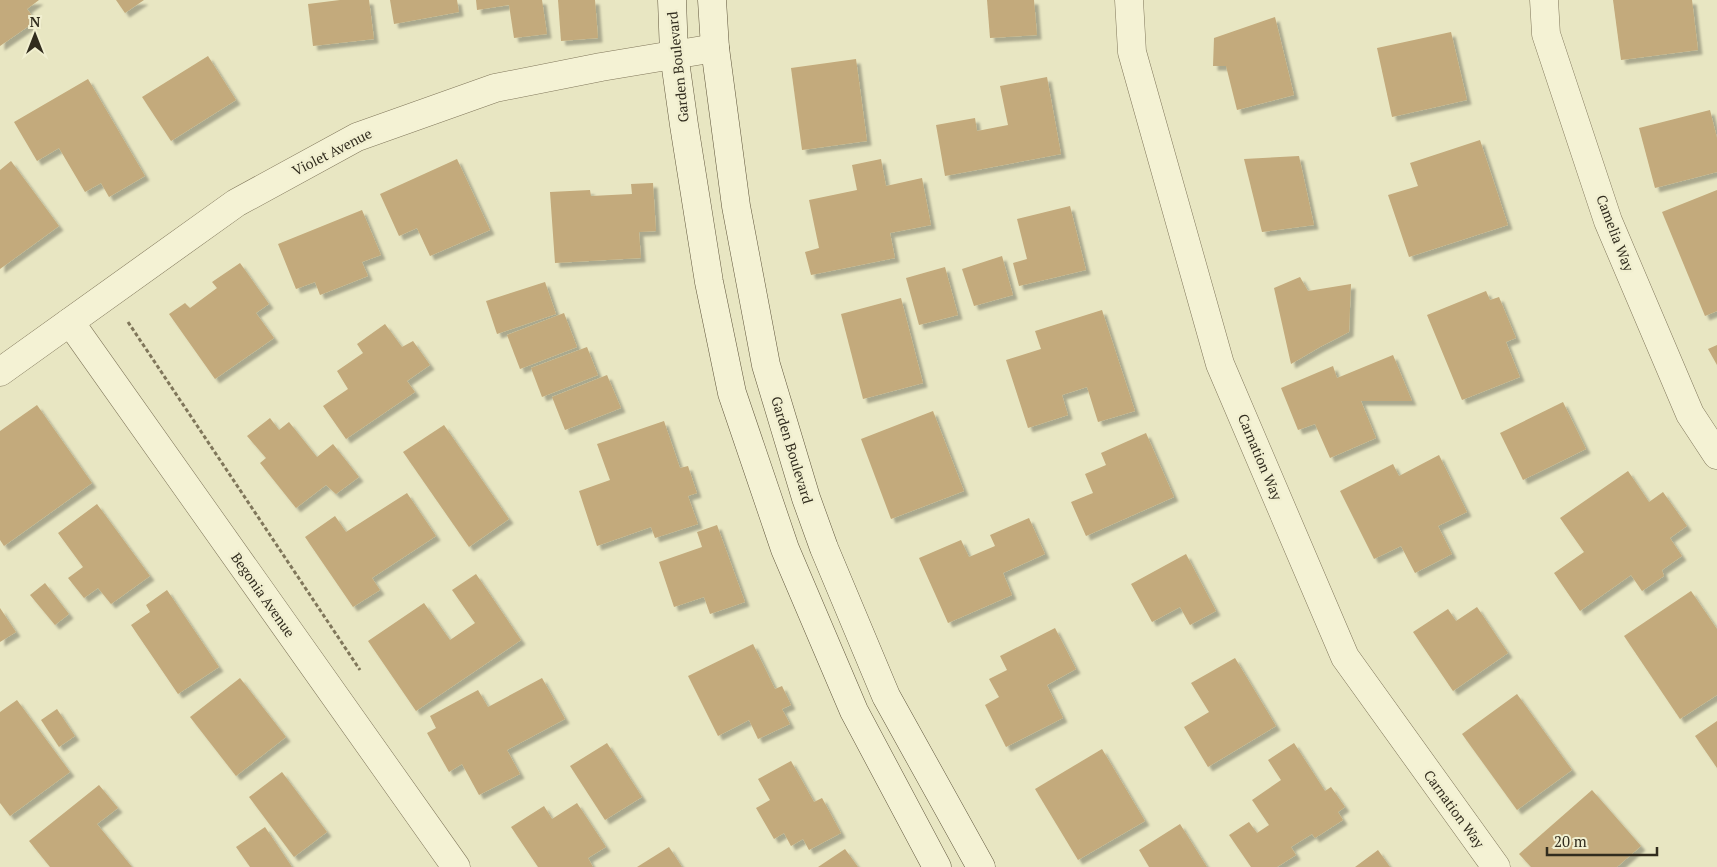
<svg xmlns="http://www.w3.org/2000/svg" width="1717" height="867" font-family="'PT Serif',serif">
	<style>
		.building { fill: #c3aa7b; filter: url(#shadow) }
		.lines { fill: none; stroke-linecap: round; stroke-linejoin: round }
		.street-casing { stroke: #80775b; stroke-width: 29 }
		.secondary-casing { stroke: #62583e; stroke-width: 29 }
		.path { stroke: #80775b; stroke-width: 3; stroke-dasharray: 4 2.5; stroke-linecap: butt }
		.street { stroke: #f4f2d4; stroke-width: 28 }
		.secondary { stroke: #f4f2d4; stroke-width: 28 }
		.labels { text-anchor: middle; stroke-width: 5; stroke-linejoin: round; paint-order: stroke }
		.street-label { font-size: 14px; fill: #312c1e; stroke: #f1efd0 }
	</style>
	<defs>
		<filter id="shadow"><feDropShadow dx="4.5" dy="4.5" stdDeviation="1" flood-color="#0004"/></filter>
	</defs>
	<rect width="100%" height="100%" fill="#e8e6c2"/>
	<g class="building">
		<path d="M0,0H39L27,9L36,21L0,46Z"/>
		<path d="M116,0H144L125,13Z"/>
		<path d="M340,0H369L374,39L313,46L308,4Z"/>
		<path d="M390,0H457L459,12L394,24Z"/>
		<path d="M476,0H542L547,34L514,38L509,5L477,10Z"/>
		<path d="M558,0H595L598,38L561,41Z"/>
		<path d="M987,0H1034L1037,35L990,38Z"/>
		<path d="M1613,0H1692L1698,50L1621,60Z"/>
		<path d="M1275,17L1294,95L1237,110L1226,66H1213L1214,38Z"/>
		<path d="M1451,32L1467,100L1392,117L1377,48Z"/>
		<path d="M208,56L236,100L171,141L142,97Z"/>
		<path d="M856,59L867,141L802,150L791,68Z"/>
		<path d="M1047,77L1061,154L945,176L936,125L975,118L977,131L1008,125L1000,86Z"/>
		<path d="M88,79L145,176L109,197L101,183L85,192L59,148L37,161L14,122Z"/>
		<path d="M1710,110L1717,138V172L1655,188L1639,128Z"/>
		<path d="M1480,140L1508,225L1409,257L1388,195L1418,186L1410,163Z"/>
		<path d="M1299,156L1314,225L1262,232L1244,159Z"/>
		<path d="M457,159L490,230L430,256L417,228L399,236L380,194Z"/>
		<path d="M881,159L886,186L922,178L931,225L890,233L895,258L811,275L805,252L819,248L809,200L857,190L852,165Z"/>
		<path d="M11,161L59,226L0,269V170Z"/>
		<path d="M653,183L656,231L639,232L641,258L555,263L550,192L590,190L591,196L632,194L631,184Z"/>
		<path d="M1717,190V311L1705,316L1662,212Z"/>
		<path d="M1070,206L1086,270L1019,286L1013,263L1027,259L1017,219Z"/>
		<path d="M362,210L381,255L362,262L368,276L320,295L315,282L296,289L278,244Z"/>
		<path d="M1002,256L1013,295L974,306L962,269Z"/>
		<path d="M240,263L269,304L256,313L274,338L215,379L169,314L185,303L190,308L217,288L212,282Z"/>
		<path d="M945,267L958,315L919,325L906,278Z"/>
		<path d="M1300,277L1308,291L1351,284L1349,332L1320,347L1291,364L1274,288Z"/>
		<path d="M545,282L556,314L497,334L486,301Z"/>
		<path d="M1486,291L1490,300L1499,297L1516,338L1506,342L1520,377L1462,400L1427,315Z"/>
		<path d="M901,298L923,383L863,399L841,314Z"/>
		<path d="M1102,310L1135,411L1098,422L1087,387L1062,395L1068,415L1028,428L1006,360L1041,349L1035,331Z"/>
		<path d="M564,313L577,347L520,369L507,335Z"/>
		<path d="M385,324L402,347L413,341L430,365L407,381L415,392L346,439L323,406L348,389L337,371L363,353L357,344Z"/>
		<path d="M1717,345V365L1708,349Z"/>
		<path d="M587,347L598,375L542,397L531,368Z"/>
		<path d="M1393,355L1412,401H1361L1376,438L1330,458L1315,424L1298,430L1281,388L1333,366L1337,378Z"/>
		<path d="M607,375L621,408L565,430L552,397Z"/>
		<path d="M1563,402L1586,449L1523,480L1500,433Z"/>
		<path d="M37,405L92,483L4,546L0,540V431Z"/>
		<path d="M933,411L964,491L891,519L861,439Z"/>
		<path d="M270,418L279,430L289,422L317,457L333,444L359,477L336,494L326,485L296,508L260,463L266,458L247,436Z"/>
		<path d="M664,421L680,468L688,466L697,493L688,496L698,524L655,538L651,527L597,546L579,491L610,480L597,444Z"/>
		<path d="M444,425L509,519L469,547L403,452Z"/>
		<path d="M1146,433L1174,497L1086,536L1071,502L1093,493L1085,474L1106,465L1101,453Z"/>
		<path d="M1439,455L1467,512L1438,526L1452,554L1415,573L1401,546L1374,559L1340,491L1393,464L1399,476Z"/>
		<path d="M1628,471L1649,502L1663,492L1687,526L1670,538L1682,556L1662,570L1664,576L1642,591L1631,575L1580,611L1554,573L1584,552L1560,518Z"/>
		<path d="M407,493L436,536L372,578L380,590L353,607L305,537L335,516L346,532Z"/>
		<path d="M97,504L150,576L111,604L98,588L84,598L68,578L83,567L58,533Z"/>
		<path d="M1029,518L1045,554L1003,573L1012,595L948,623L919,558L961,540L969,557L995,546L990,535Z"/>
		<path d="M717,525L745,602L710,614L704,597L674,607L659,562L702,547L697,532Z"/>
		<path d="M1186,554L1216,611L1190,625L1180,607L1152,622L1131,584Z"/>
		<path d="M476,574L521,640L416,711L368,641L424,603L450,640L475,623L452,590Z"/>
		<path d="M45,583L69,614L55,625L30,595Z"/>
		<path d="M167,590L219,667L178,694L131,625L150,612L146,605Z"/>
		<path d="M1691,591L1717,629V695L1680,719L1624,636Z"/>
		<path d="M1477,607L1508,653L1453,691L1413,632L1448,609L1456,621Z"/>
		<path d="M0,608L16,632L0,642Z"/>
		<path d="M1055,628L1076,669L1047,685L1063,718L1006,747L985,705L999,697L989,679L1007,670L1000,656Z"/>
		<path d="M753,644L775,689L782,686L791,705L782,709L790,724L758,739L749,720L718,736L688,676Z"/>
		<path d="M1235,658L1276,726L1208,767L1184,727L1209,712L1191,683Z"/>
		<path d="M240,678L286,737L236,776L190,717Z"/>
		<path d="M542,678L565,719L507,750L520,774L479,795L462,764L449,772L427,733L436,728L430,716L478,690L488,707Z"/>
		<path d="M1517,694L1572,770L1517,810L1462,734Z"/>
		<path d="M17,700L70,772L10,816L0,803V712Z"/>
		<path d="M57,709L75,736L59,747L41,720Z"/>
		<path d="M1717,721V768L1695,736Z"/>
		<path d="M607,743L642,797L605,820L570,766Z"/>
		<path d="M1294,743L1325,791L1331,787L1345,807L1338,812L1343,820L1315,838L1312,834L1291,847L1296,855L1277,867H1251L1229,835L1249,822L1257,833L1269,825L1252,800L1281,780L1268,760Z"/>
		<path d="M1102,749L1145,821L1078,860L1035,789Z"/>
		<path d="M791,761L814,802L822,798L841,833L809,850L803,839L791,846L784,833L774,839L756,808L770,800L758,779Z"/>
		<path d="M282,772L327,832L294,857L249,797Z"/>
		<path d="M99,785L118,808L97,824L132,867H50L29,841Z"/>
		<path d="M1592,790L1641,846L1617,867H1531L1519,854Z"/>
		<path d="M577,803L606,847L588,858L593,867H538L511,827L544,806L552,819Z"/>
		<path d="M1180,824L1207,867H1149L1139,850Z"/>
		<path d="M265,827L292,867H250L236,847Z"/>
		<path d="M669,847L682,867H637Z"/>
		<path d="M845,849L858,867H818Z"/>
		<path d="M1378,850L1390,867H1355Z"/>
	</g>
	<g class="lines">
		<defs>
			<g id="street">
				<path d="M1129,0L1132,52L1220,364L1345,657L1496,867"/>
				<path d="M1544,0L1546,34L1608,221L1690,414L1717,455"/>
				<path d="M70,322L456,867"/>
				<path d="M0,372L236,203L357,137L495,88L601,67L715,48"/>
			</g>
			<g id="secondary">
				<path d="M672,0L674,54L684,125L709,282L732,393L785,549L854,711L937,867"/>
				<path d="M712,0L715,48L736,206L766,365L806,498L824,548L886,696L981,867"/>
			</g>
		</defs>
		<use href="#street" class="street-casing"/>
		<use href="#secondary" class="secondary-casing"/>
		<path class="path" d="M128,322L360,670"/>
		<use href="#street" class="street"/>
		<use href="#secondary" class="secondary"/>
	</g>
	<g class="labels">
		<g class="street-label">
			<text transform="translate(678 67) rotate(-96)" y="5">Garden Boulevard</text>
			<text transform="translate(332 152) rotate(-27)" y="5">Violet Avenue</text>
			<text transform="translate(1615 233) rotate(69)" y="5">Camelia Way</text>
			<text transform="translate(792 450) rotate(73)" y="5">Garden Boulevard</text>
			<text transform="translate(1260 457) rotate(67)" y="5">Carnation Way</text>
			<text transform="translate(263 595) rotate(55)" y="5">Begonia Avenue</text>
			<text transform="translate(1454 809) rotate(54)" y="5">Carnation Way</text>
		</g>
	</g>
	<g transform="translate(35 35)" stroke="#f1efd0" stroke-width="4" paint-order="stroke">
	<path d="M0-4L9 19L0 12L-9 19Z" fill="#312c1e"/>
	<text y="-8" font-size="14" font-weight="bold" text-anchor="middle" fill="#312c1e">N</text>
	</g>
	<path d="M1547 847v8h110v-8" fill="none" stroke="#312c1e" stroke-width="2.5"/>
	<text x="1554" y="847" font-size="15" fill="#312c1e" stroke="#f1efd0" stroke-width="4" paint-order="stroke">20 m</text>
</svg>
